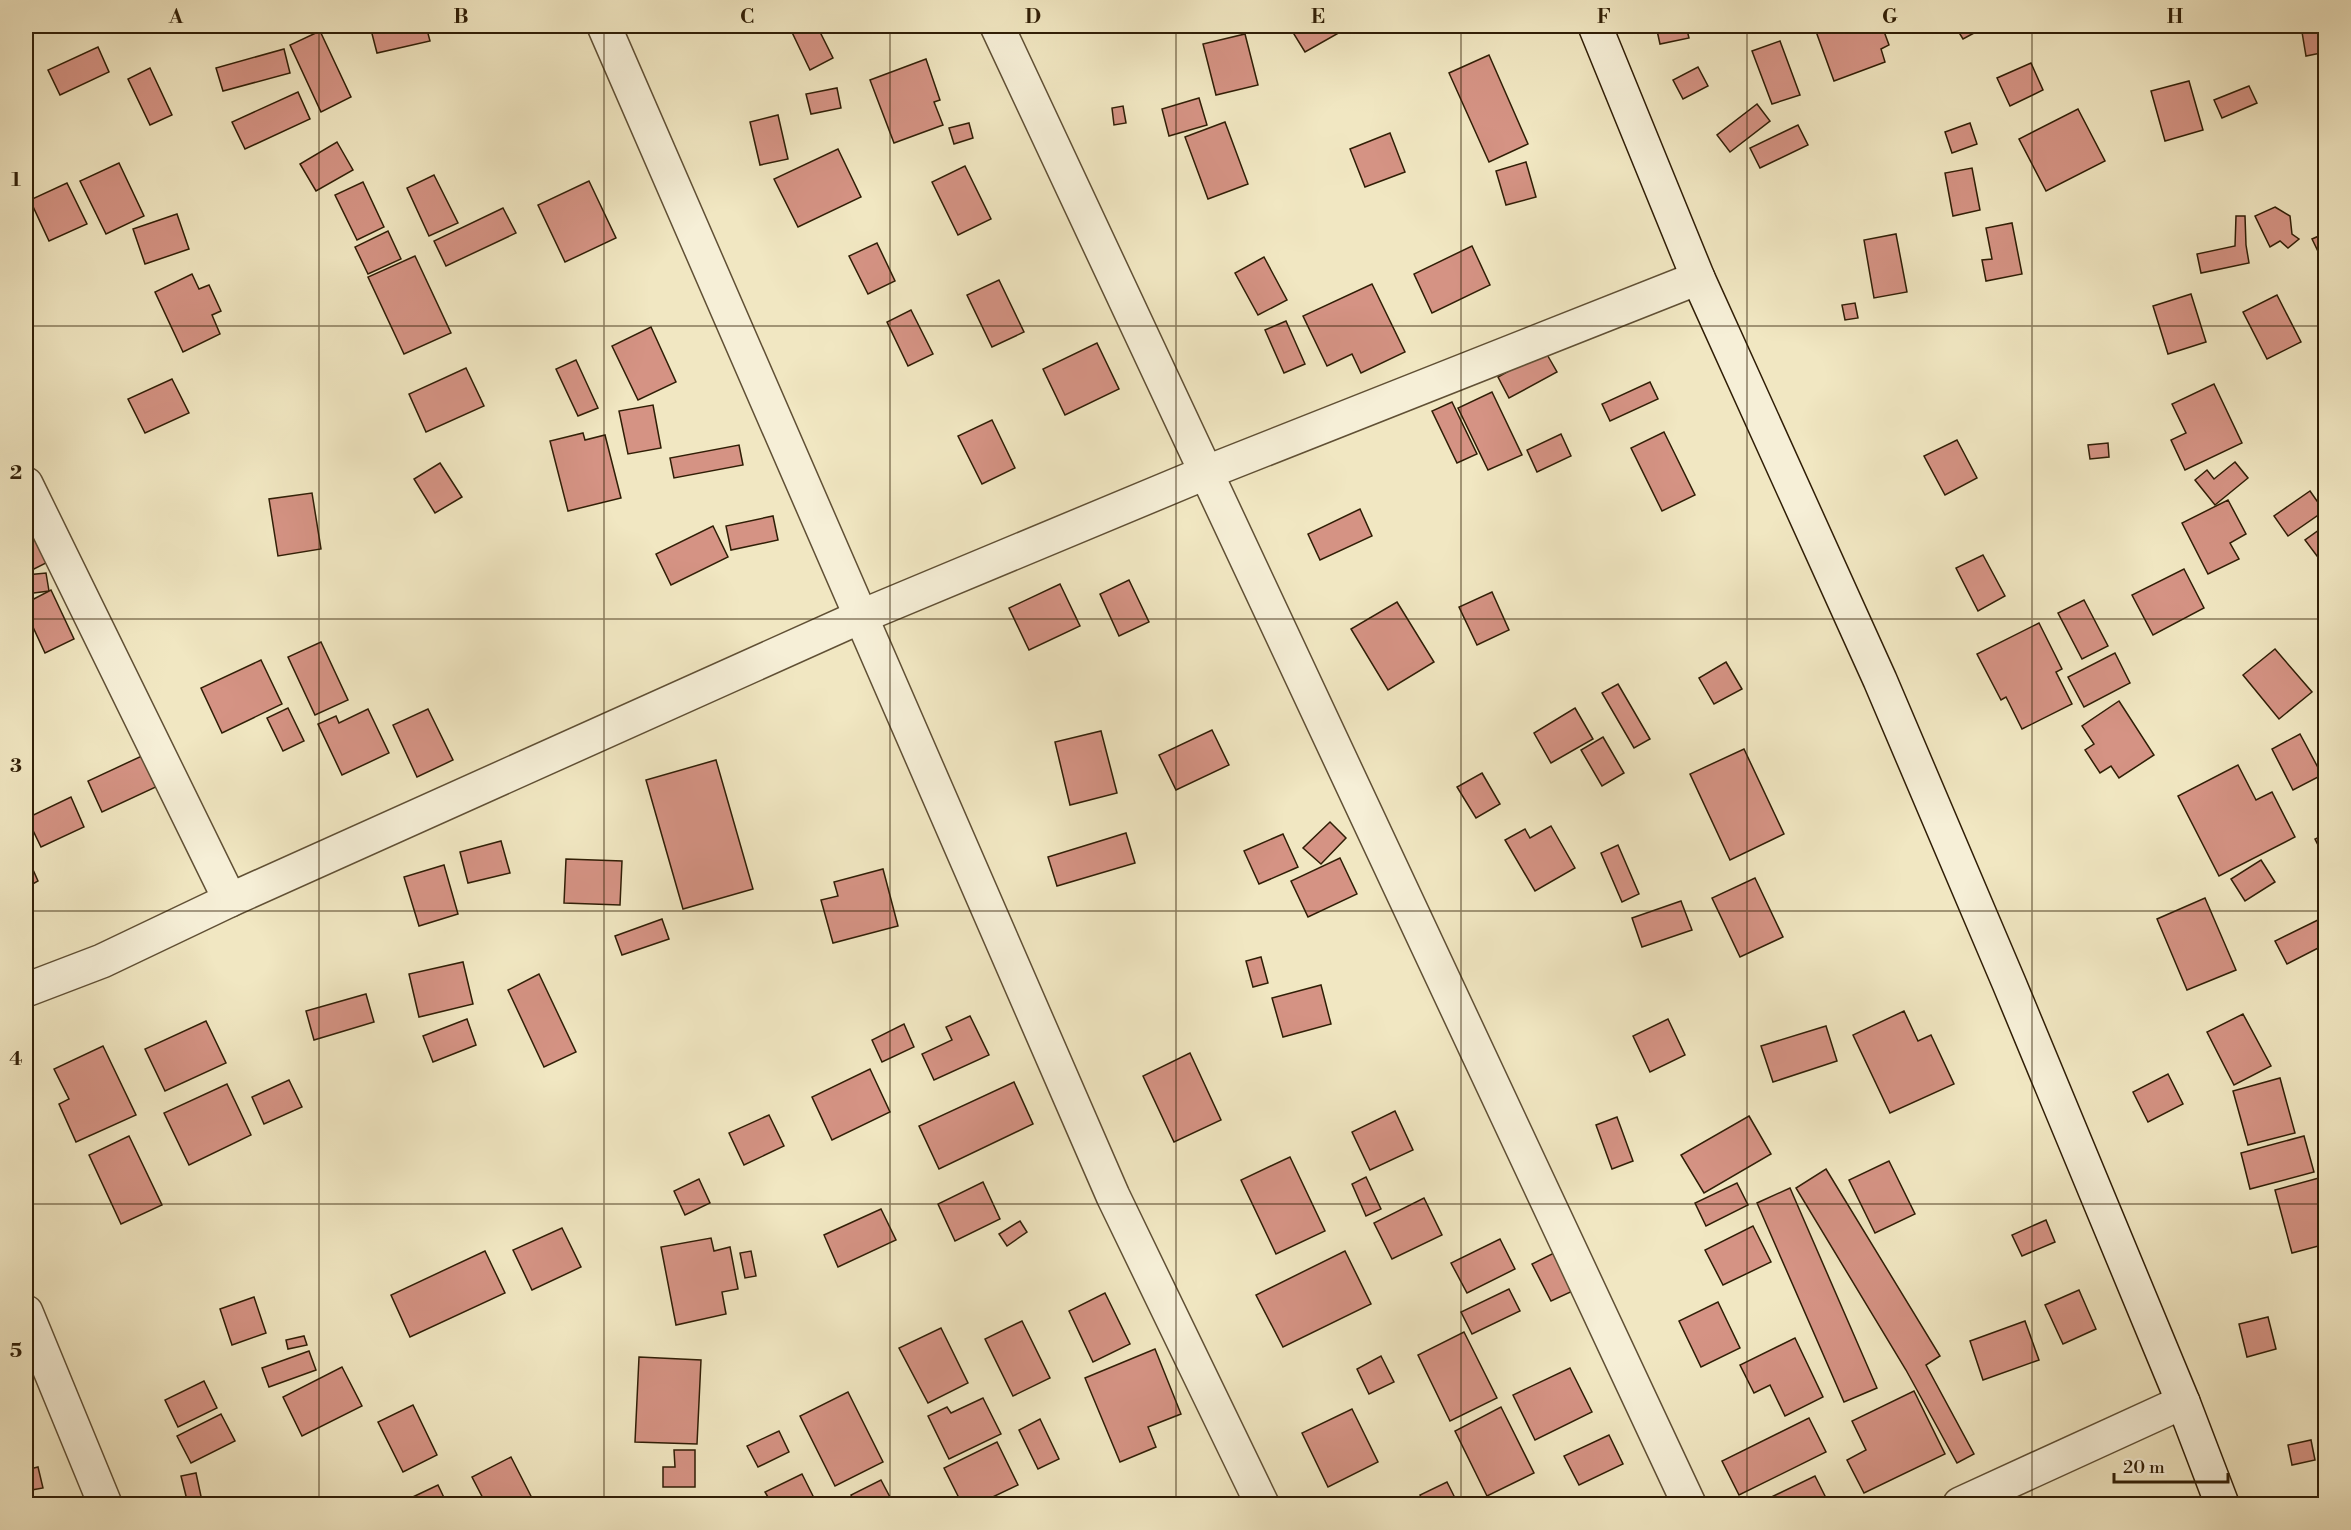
<svg xmlns="http://www.w3.org/2000/svg" width="2351" height="1530" font-family="'Libre Bodoni',serif">
	<style>
		.building { fill: #d59384; stroke: #301e06; stroke-width: 1.5 }
		.lines { fill: none; stroke-linecap: round; stroke-linejoin: round }
		.street-casing { stroke: #605035; stroke-width: 36 }
		.secondary-casing { stroke: #301e06; stroke-width: 36 }
		.street { stroke: #f6efd7; stroke-width: 33 }
		.secondary { stroke: #f6efd7; stroke-width: 33 }
		.grid { fill: none; stroke: #301e06; stroke-width: 1.5; stroke-opacity: 0.55 }
		.neatline { fill: none; stroke: #301e06; stroke-width: 2 }
		.grid-label { font-size: 20px; text-anchor: middle; font-weight: bold; fill: #301e06 }
	</style>
	<rect width="100%" height="100%" fill="#f1e7c2"/>
	<filter id="stains"><feTurbulence type="fractalNoise" baseFrequency=".00333" numOctaves="4"/><feColorMatrix values="0 0 0 0 .2 0 0 0 0 .09 0 0 0 0 .02 0 0 0 .5 -.17"/></filter>
	<radialGradient id="worn" r=".72"><stop offset=".6" stop-color="#630" stop-opacity="0"/><stop offset="1" stop-color="#630" stop-opacity=".3"/></radialGradient>
	<g class="building">
		<path d="M370,26H426L430,41L377,53Z"/>
		<path d="M789,26H817L833,58L810,70Z"/>
		<path d="M1289,26H1351L1305,52Z"/>
		<path d="M1656,26H1686L1689,38L1660,44Z"/>
		<path d="M1814,26H1882L1889,45L1881,49L1885,62L1834,81Z"/>
		<path d="M1955,26H1987L1963,39Z"/>
		<path d="M2301,26H2326V52L2306,56Z"/>
		<path d="M320,31L351,97L321,112L290,45Z"/>
		<path d="M1245,34L1258,85L1216,95L1203,44Z"/>
		<path d="M1780,41L1800,95L1772,104L1752,51Z"/>
		<path d="M98,47L109,72L60,95L48,70Z"/>
		<path d="M284,49L290,73L223,91L216,68Z"/>
		<path d="M1489,55L1528,144L1489,162L1449,73Z"/>
		<path d="M926,59L940,100L934,102L943,125L894,143L870,80Z"/>
		<path d="M2031,63L2043,90L2010,106L1997,78Z"/>
		<path d="M1698,67L1708,86L1683,99L1673,80Z"/>
		<path d="M150,68L172,115L150,125L128,79Z"/>
		<path d="M2189,81L2203,130L2165,141L2151,91Z"/>
		<path d="M2249,86L2257,103L2222,118L2214,100Z"/>
		<path d="M837,88L841,108L811,114L806,94Z"/>
		<path d="M298,92L310,119L245,149L232,122Z"/>
		<path d="M1199,98L1207,125L1169,136L1162,109Z"/>
		<path d="M1757,104L1770,121L1730,152L1717,135Z"/>
		<path d="M1123,106L1126,123L1114,125L1112,108Z"/>
		<path d="M2078,109L2105,161L2046,191L2019,139Z"/>
		<path d="M778,115L788,159L760,165L750,122Z"/>
		<path d="M1225,122L1248,184L1208,199L1185,137Z"/>
		<path d="M969,123L973,138L954,144L949,128Z"/>
		<path d="M1970,123L1977,144L1952,153L1945,132Z"/>
		<path d="M1798,125L1808,145L1760,168L1750,148Z"/>
		<path d="M1390,133L1405,172L1365,187L1350,149Z"/>
		<path d="M337,142L353,170L316,191L300,164Z"/>
		<path d="M838,149L861,197L798,227L774,179Z"/>
		<path d="M1526,162L1536,197L1506,205L1496,171Z"/>
		<path d="M119,163L144,216L106,234L80,181Z"/>
		<path d="M965,166L991,219L958,235L932,182Z"/>
		<path d="M1972,168L1980,210L1953,216L1945,173Z"/>
		<path d="M434,175L458,223L429,236L407,188Z"/>
		<path d="M589,181L616,238L565,262L538,205Z"/>
		<path d="M363,182L384,227L357,240L335,195Z"/>
		<path d="M67,183L87,224L49,241L30,200Z"/>
		<path d="M2275,207L2290,216L2292,234L2299,239L2288,248L2280,241L2270,247L2255,216Z"/>
		<path d="M503,208L516,233L446,266L434,241Z"/>
		<path d="M177,214L189,249L145,264L133,229Z"/>
		<path d="M2236,216H2245L2246,245L2249,263L2201,273L2197,254L2235,246Z"/>
		<path d="M2012,223L2022,274L1986,281L1982,260L1992,259L1986,228Z"/>
		<path d="M388,231L401,259L368,274L355,247Z"/>
		<path d="M2326,233V268L2312,239Z"/>
		<path d="M1896,234L1907,292L1874,298L1864,240Z"/>
		<path d="M877,243L895,281L868,294L849,256Z"/>
		<path d="M1472,246L1490,285L1432,313L1414,274Z"/>
		<path d="M415,256L451,333L404,354L368,277Z"/>
		<path d="M1264,257L1287,300L1258,315L1235,273Z"/>
		<path d="M192,274L199,289L209,285L221,311L212,315L220,334L183,352L155,292Z"/>
		<path d="M999,280L1024,332L992,347L967,295Z"/>
		<path d="M1372,284L1405,352L1361,373L1352,354L1327,366L1303,316Z"/>
		<path d="M2191,294L2206,342L2168,354L2153,306Z"/>
		<path d="M2277,295L2301,342L2267,359L2243,312Z"/>
		<path d="M1855,303L1858,318L1845,320L1842,305Z"/>
		<path d="M911,310L933,354L908,366L887,322Z"/>
		<path d="M1286,321L1305,364L1284,373L1265,330Z"/>
		<path d="M651,327L676,382L638,400L612,346Z"/>
		<path d="M1097,343L1119,389L1065,415L1043,369Z"/>
		<path d="M1545,351L1557,372L1509,398L1498,377Z"/>
		<path d="M576,360L598,408L578,416L556,369Z"/>
		<path d="M466,368L484,406L426,432L409,394Z"/>
		<path d="M172,379L189,413L145,433L128,399Z"/>
		<path d="M1650,382L1658,399L1610,421L1602,404Z"/>
		<path d="M2214,384L2242,443L2185,470L2171,440L2186,433L2172,404Z"/>
		<path d="M1492,392L1522,455L1488,470L1458,408Z"/>
		<path d="M1452,402L1477,454L1457,463L1432,411Z"/>
		<path d="M653,405L661,448L628,454L619,411Z"/>
		<path d="M992,420L1015,468L982,484L958,436Z"/>
		<path d="M1664,432L1695,495L1662,511L1631,448Z"/>
		<path d="M583,433L585,440L605,435L621,498L568,511L550,441Z"/>
		<path d="M1561,434L1571,456L1537,472L1527,450Z"/>
		<path d="M1957,440L1977,478L1945,495L1924,456Z"/>
		<path d="M2108,443L2109,457L2090,459L2088,445Z"/>
		<path d="M739,445L743,465L674,478L670,458Z"/>
		<path d="M2235,462L2248,478L2215,505L2195,480L2207,470L2214,479Z"/>
		<path d="M440,463L462,497L435,513L414,479Z"/>
		<path d="M2310,491L2324,511L2288,536L2274,516Z"/>
		<path d="M312,493L321,549L278,556L269,499Z"/>
		<path d="M2228,500L2246,534L2230,543L2239,559L2208,574L2182,523Z"/>
		<path d="M1360,509L1372,536L1320,560L1308,534Z"/>
		<path d="M773,516L778,540L731,550L726,526Z"/>
		<path d="M2326,525V556L2320,560L2305,540Z"/>
		<path d="M713,526L728,557L671,585L656,554Z"/>
		<path d="M30,528L46,563L26,573V530Z"/>
		<path d="M1983,555L2005,596L1978,611L1956,568Z"/>
		<path d="M2184,569L2204,608L2153,635L2132,595Z"/>
		<path d="M46,573L49,591L26,594V575Z"/>
		<path d="M1129,580L1149,622L1119,636L1100,594Z"/>
		<path d="M1060,584L1080,626L1029,650L1009,608Z"/>
		<path d="M51,590L74,639L45,653L26,612V603Z"/>
		<path d="M1492,592L1509,630L1477,645L1459,607Z"/>
		<path d="M2084,600L2108,646L2082,659L2058,613Z"/>
		<path d="M1397,602L1434,662L1388,690L1351,629Z"/>
		<path d="M2039,623L2062,669L2056,672L2072,704L2022,729L2006,697L2001,700L1977,654Z"/>
		<path d="M321,642L348,700L315,715L288,657Z"/>
		<path d="M2275,649L2312,692L2279,719L2243,675Z"/>
		<path d="M2115,653L2130,683L2084,707L2068,677Z"/>
		<path d="M261,660L282,704L222,733L201,688Z"/>
		<path d="M1726,662L1742,689L1714,704L1699,678Z"/>
		<path d="M1618,684L1650,739L1634,748L1602,693Z"/>
		<path d="M2119,701L2154,755L2119,778L2111,766L2100,773L2085,750L2094,744L2082,726Z"/>
		<path d="M288,708L304,741L283,751L267,718Z"/>
		<path d="M1575,708L1593,739L1551,763L1534,733Z"/>
		<path d="M368,709L389,753L342,775L318,724L336,716L339,723Z"/>
		<path d="M428,709L453,760L417,777L393,725Z"/>
		<path d="M1212,730L1229,765L1176,790L1159,755Z"/>
		<path d="M1101,731L1117,793L1070,805L1055,742Z"/>
		<path d="M2300,734L2322,775L2293,790L2272,749Z"/>
		<path d="M1603,737L1624,773L1602,786L1581,750Z"/>
		<path d="M1744,749L1784,834L1730,860L1690,774Z"/>
		<path d="M144,755L158,786L102,812L88,781Z"/>
		<path d="M716,760L753,889L683,909L646,780Z"/>
		<path d="M2238,765L2256,800L2272,792L2295,837L2219,876L2178,796Z"/>
		<path d="M1482,773L1500,804L1476,818L1457,787Z"/>
		<path d="M71,797L84,827L41,847L27,818Z"/>
		<path d="M1330,822L1346,838L1321,864L1303,848Z"/>
		<path d="M1551,826L1575,868L1535,891L1505,840L1525,829L1530,838Z"/>
		<path d="M1126,833L1135,863L1057,886L1048,857Z"/>
		<path d="M1283,834L1298,867L1259,884L1244,851Z"/>
		<path d="M2326,834V861L2315,839Z"/>
		<path d="M501,841L510,873L468,883L460,852Z"/>
		<path d="M1618,845L1639,894L1622,902L1601,853Z"/>
		<path d="M26,854L38,881L26,888Z"/>
		<path d="M1340,858L1357,894L1308,917L1291,881Z"/>
		<path d="M566,859L622,861L620,905L564,903Z"/>
		<path d="M2261,860L2275,882L2245,901L2231,879Z"/>
		<path d="M444,865L458,914L419,926L404,877Z"/>
		<path d="M883,869L898,926L833,943L821,900L838,896L834,882Z"/>
		<path d="M1755,878L1783,937L1740,957L1712,898Z"/>
		<path d="M2205,898L2236,970L2187,990L2157,919Z"/>
		<path d="M1681,901L1692,930L1642,947L1632,918Z"/>
		<path d="M2326,916V944L2287,964L2275,941Z"/>
		<path d="M662,919L669,939L622,955L615,936Z"/>
		<path d="M1261,957L1268,983L1253,987L1246,961Z"/>
		<path d="M463,962L473,1004L419,1017L409,974Z"/>
		<path d="M539,974L576,1052L544,1067L508,990Z"/>
		<path d="M1321,985L1331,1024L1283,1037L1272,998Z"/>
		<path d="M366,994L374,1022L314,1040L306,1011Z"/>
		<path d="M1904,1011L1918,1041L1931,1035L1954,1084L1890,1113L1853,1035Z"/>
		<path d="M2243,1014L2271,1066L2234,1085L2207,1032Z"/>
		<path d="M970,1016L989,1055L934,1080L922,1054L952,1040L946,1027Z"/>
		<path d="M467,1019L476,1045L433,1062L423,1036Z"/>
		<path d="M1668,1019L1685,1055L1650,1072L1633,1036Z"/>
		<path d="M206,1021L226,1063L165,1091L145,1049Z"/>
		<path d="M904,1024L914,1047L882,1062L872,1040Z"/>
		<path d="M1826,1026L1837,1061L1773,1082L1761,1046Z"/>
		<path d="M103,1046L136,1115L76,1142L59,1104L69,1099L54,1069Z"/>
		<path d="M1190,1053L1221,1120L1174,1142L1143,1076Z"/>
		<path d="M870,1069L890,1112L832,1140L812,1097Z"/>
		<path d="M2168,1074L2183,1104L2148,1122L2133,1092Z"/>
		<path d="M2280,1078L2295,1133L2248,1145L2233,1091Z"/>
		<path d="M289,1080L302,1107L264,1124L252,1097Z"/>
		<path d="M1014,1082L1033,1124L939,1169L919,1126Z"/>
		<path d="M227,1084L251,1135L189,1165L164,1113Z"/>
		<path d="M1395,1111L1413,1150L1370,1170L1352,1132Z"/>
		<path d="M769,1115L784,1146L744,1165L729,1133Z"/>
		<path d="M1749,1116L1771,1154L1704,1193L1681,1155Z"/>
		<path d="M1617,1117L1633,1161L1612,1169L1596,1125Z"/>
		<path d="M129,1136L162,1205L121,1224L89,1155Z"/>
		<path d="M2304,1136L2314,1172L2250,1189L2241,1153Z"/>
		<path d="M1290,1157L1325,1231L1276,1254L1241,1180Z"/>
		<path d="M1889,1161L1915,1214L1875,1233L1849,1180Z"/>
		<path d="M1826,1169L1940,1356L1926,1365L1974,1454L1957,1463L1906,1370L1796,1188Z"/>
		<path d="M2326,1176V1244L2292,1253L2275,1190Z"/>
		<path d="M1366,1177L1381,1209L1366,1216L1352,1184Z"/>
		<path d="M699,1179L710,1203L685,1215L674,1191Z"/>
		<path d="M983,1182L1000,1219L955,1241L938,1204Z"/>
		<path d="M1737,1183L1748,1205L1706,1226L1695,1203Z"/>
		<path d="M1790,1188L1877,1388L1844,1402L1757,1203Z"/>
		<path d="M1424,1198L1442,1235L1392,1259L1374,1223Z"/>
		<path d="M881,1209L896,1240L838,1267L824,1235Z"/>
		<path d="M2046,1220L2055,1242L2022,1256L2012,1235Z"/>
		<path d="M1020,1221L1027,1232L1007,1246L999,1234Z"/>
		<path d="M1753,1226L1771,1262L1723,1285L1705,1250Z"/>
		<path d="M562,1228L581,1267L532,1290L513,1250Z"/>
		<path d="M711,1238L714,1251L730,1247L738,1289L722,1292L726,1314L676,1325L661,1247Z"/>
		<path d="M1500,1239L1515,1269L1467,1293L1451,1263Z"/>
		<path d="M485,1251L505,1293L410,1337L391,1295Z"/>
		<path d="M751,1251L756,1276L745,1278L740,1253Z"/>
		<path d="M1345,1251L1371,1304L1283,1347L1256,1295Z"/>
		<path d="M1556,1252L1575,1290L1551,1301L1532,1264Z"/>
		<path d="M1509,1289L1520,1311L1472,1334L1461,1312Z"/>
		<path d="M2079,1290L2096,1329L2063,1344L2045,1305Z"/>
		<path d="M1105,1293L1130,1344L1093,1362L1069,1311Z"/>
		<path d="M254,1297L266,1333L232,1345L220,1309Z"/>
		<path d="M1718,1302L1740,1348L1701,1367L1679,1321Z"/>
		<path d="M2268,1317L2276,1349L2247,1357L2239,1324Z"/>
		<path d="M1022,1321L1050,1378L1013,1396L985,1339Z"/>
		<path d="M2025,1321L2039,1360L1983,1380L1970,1341Z"/>
		<path d="M941,1328L968,1383L928,1403L899,1348Z"/>
		<path d="M1464,1332L1497,1398L1450,1421L1418,1355Z"/>
		<path d="M304,1336L307,1345L288,1349L286,1340Z"/>
		<path d="M1795,1338L1823,1397L1785,1416L1770,1385L1754,1393L1740,1365Z"/>
		<path d="M1155,1349L1181,1414L1148,1427L1156,1447L1120,1462L1085,1378Z"/>
		<path d="M309,1351L316,1370L269,1387L262,1368Z"/>
		<path d="M1381,1356L1394,1382L1369,1394L1357,1369Z"/>
		<path d="M639,1357L701,1360L697,1444L635,1442Z"/>
		<path d="M342,1367L362,1406L302,1436L283,1397Z"/>
		<path d="M1570,1368L1592,1412L1535,1440L1513,1395Z"/>
		<path d="M204,1381L217,1408L178,1427L165,1400Z"/>
		<path d="M1914,1391L1945,1454L1864,1493L1847,1460L1866,1450L1852,1421Z"/>
		<path d="M848,1392L883,1462L835,1486L800,1416Z"/>
		<path d="M983,1398L1001,1434L949,1459L928,1416L947,1407L951,1413Z"/>
		<path d="M413,1405L437,1455L403,1472L378,1422Z"/>
		<path d="M1501,1407L1534,1473L1487,1496L1455,1431Z"/>
		<path d="M1352,1409L1378,1462L1328,1487L1302,1433Z"/>
		<path d="M221,1414L235,1441L191,1463L177,1436Z"/>
		<path d="M1809,1418L1826,1452L1739,1495L1722,1461Z"/>
		<path d="M1040,1419L1059,1459L1038,1469L1019,1430Z"/>
		<path d="M779,1431L789,1452L758,1467L747,1446Z"/>
		<path d="M1609,1435L1623,1464L1579,1485L1564,1456Z"/>
		<path d="M2311,1440L2315,1460L2292,1465L2288,1445Z"/>
		<path d="M997,1442L1018,1485L978,1504H962L944,1468Z"/>
		<path d="M674,1450H695V1487H663V1467H675Z"/>
		<path d="M511,1457L535,1504H486L472,1477Z"/>
		<path d="M38,1467L43,1488L26,1491V1470Z"/>
		<path d="M196,1473L202,1501L188,1504L181,1476Z"/>
		<path d="M802,1474L817,1504H772L765,1492Z"/>
		<path d="M1815,1476L1829,1504H1757Z"/>
		<path d="M881,1480L892,1501L885,1504H856L851,1495Z"/>
		<path d="M1447,1482L1458,1504H1425L1420,1495Z"/>
		<path d="M438,1485L447,1504H398Z"/>
	</g>
	<g class="lines">
		<defs>
			<g id="street">
				<path d="M604,26L1113,1196L1262,1504"/>
				<path d="M997,26L1689,1504"/>
				<path d="M26,484L230,900"/>
				<path d="M26,990L102,961L230,900L862,616L1205,473L1698,278"/>
				<path d="M26,1312L105,1504"/>
				<path d="M1960,1504L2183,1402"/>
			</g>
			<path id="secondary" d="M1595,26L1698,278L1880,680L2009,983L2183,1402L2222,1504"/>
		</defs>
		<use href="#street" class="street-casing"/>
		<use href="#secondary" class="secondary-casing"/>
		<use href="#street" class="street"/>
		<use href="#secondary" class="secondary"/>
	</g>
	<path class="grid" d="M319,26V1504M604,26V1504M890,26V1504M1176,26V1504M1461,26V1504M1747,26V1504M2032,26V1504M26,326H2326M26,619H2326M26,911H2326M26,1204H2326"/>
	<rect width="2351" height="1530" fill="none" stroke="#f1e7c2" stroke-width="66"/>
	<path d="M2114 1473v9h114v-9" fill="none" stroke="#301e06" stroke-width="3"/>
	<text x="2123" y="1473" font-size="18" fill="#301e06" stroke="#f6efd7" stroke-width="4.5" paint-order="stroke">20 m</text>
	<rect x="33" y="33" width="2285" height="1464" class="neatline"/>
	<g class="grid-label">
		<text x="176" y="23">A</text>
		<text x="461" y="23">B</text>
		<text x="747" y="23">C</text>
		<text x="1033" y="23">D</text>
		<text x="1318" y="23">E</text>
		<text x="1604" y="23">F</text>
		<text x="1890" y="23">G</text>
		<text x="2175" y="23">H</text>
		<text x="16" y="186">1</text>
		<text x="16" y="479">2</text>
		<text x="16" y="772">3</text>
		<text x="16" y="1065">4</text>
		<text x="16" y="1357">5</text>
	</g>
	<rect width="100%" height="100%" filter="url(#stains)"/>
	<rect width="100%" height="100%" fill="url(#worn)"/>
</svg>
